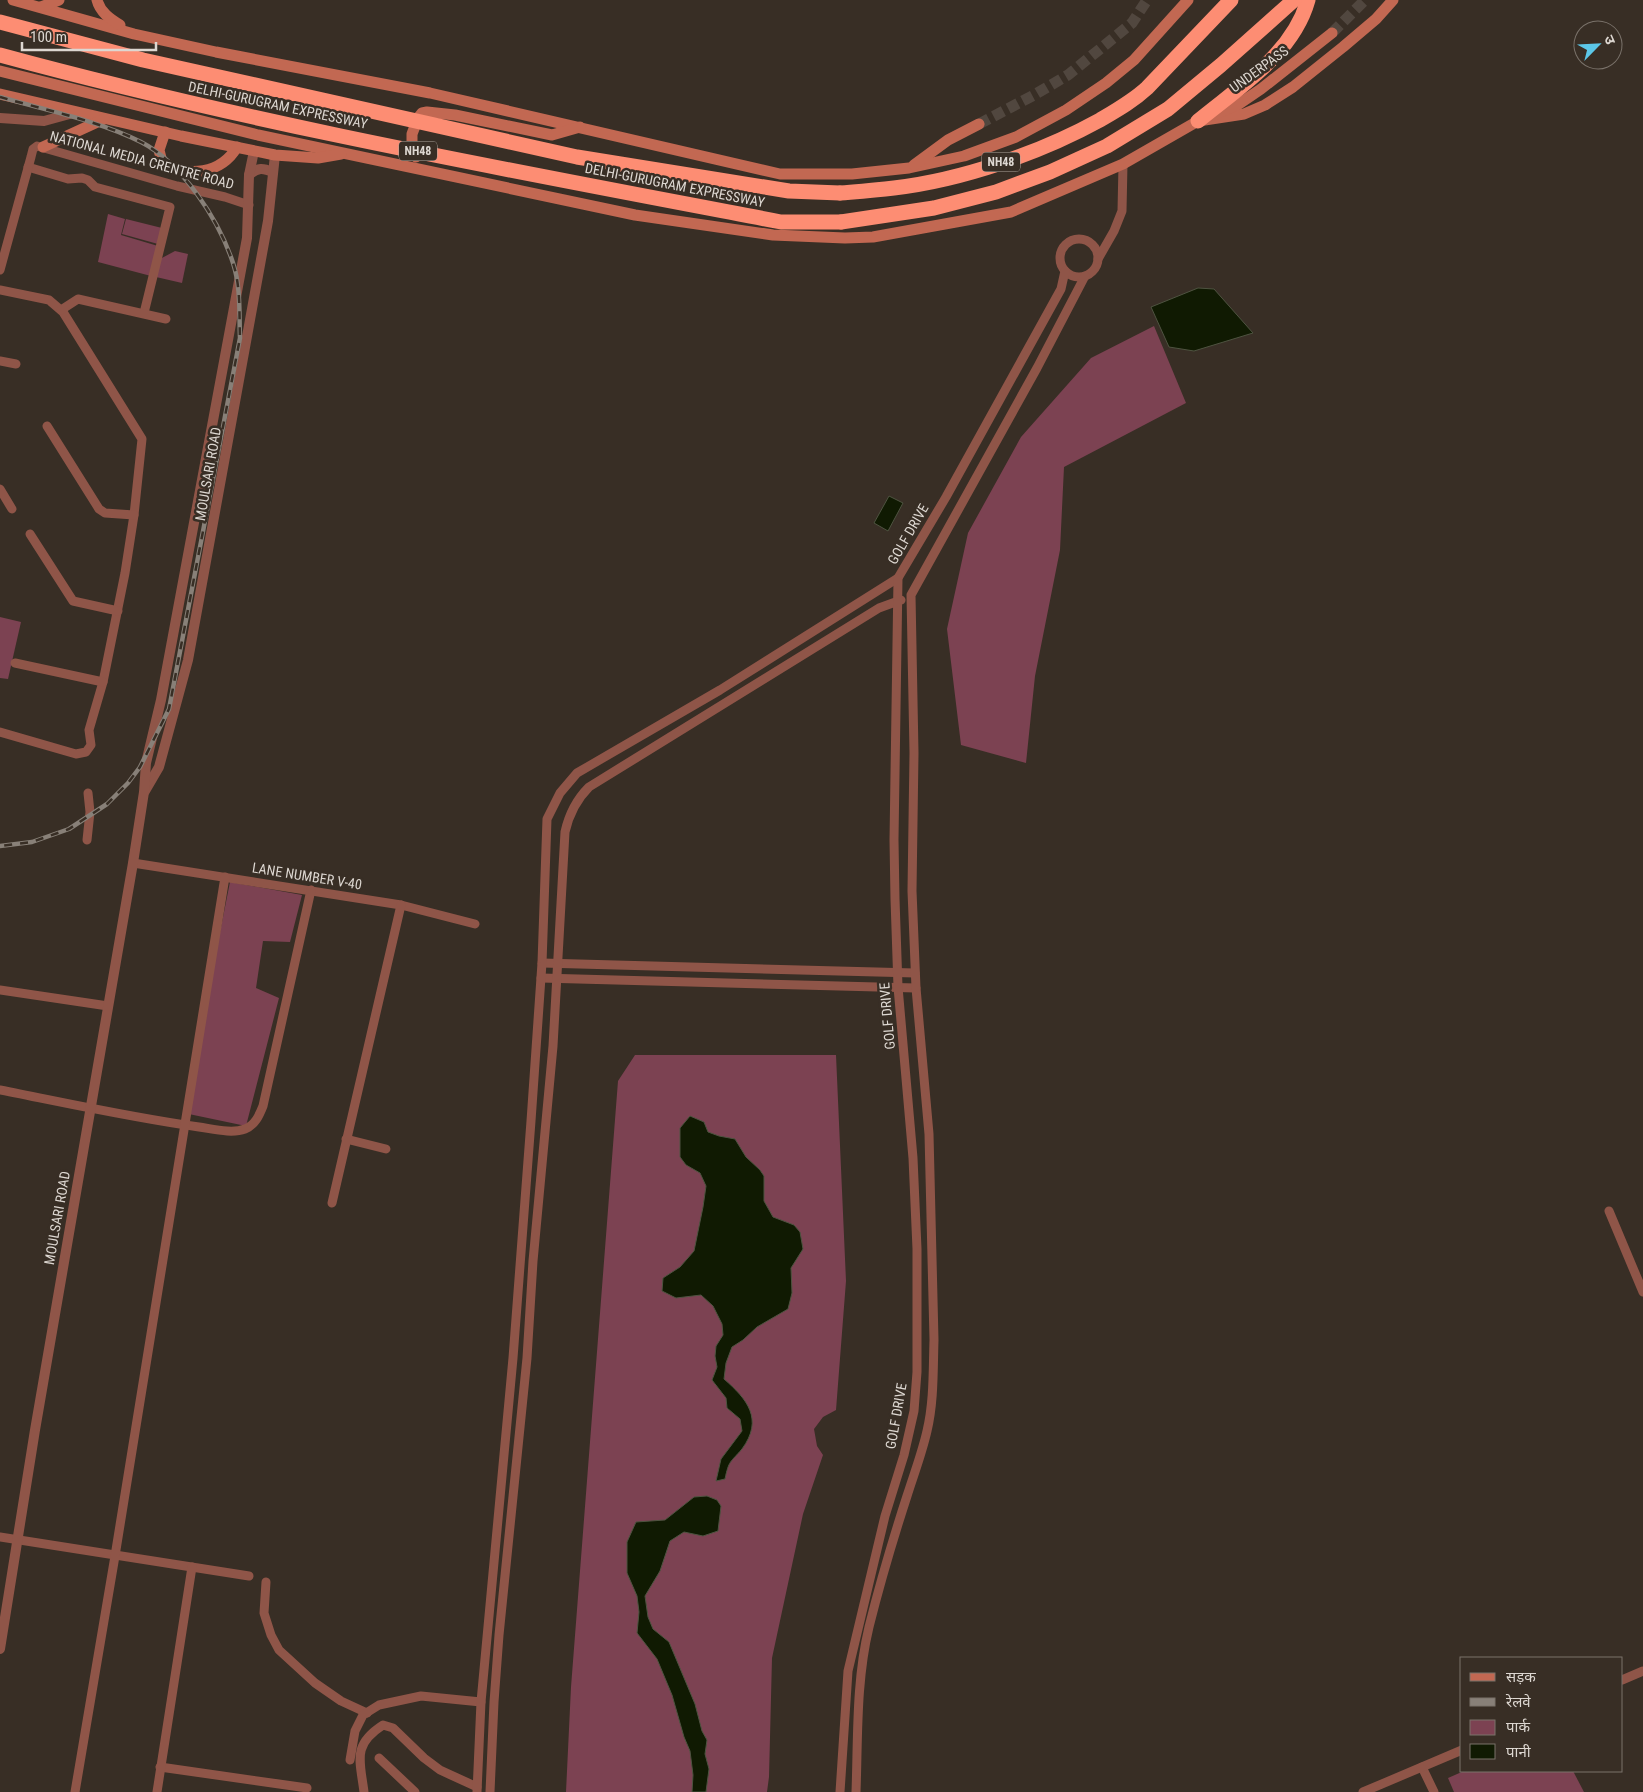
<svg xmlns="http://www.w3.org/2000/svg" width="1643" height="1792" font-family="'Roboto Condensed','Noto Sans Devanagari',sans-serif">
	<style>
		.green { fill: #7c4252 }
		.water { fill: #101a02; stroke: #4e5340 }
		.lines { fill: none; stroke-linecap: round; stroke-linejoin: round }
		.secondary-tunnel { stroke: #51473f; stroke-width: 11; stroke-dasharray: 11 5.5; stroke-linecap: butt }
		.minor { stroke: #8f5548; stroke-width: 9 }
		.tertiary { stroke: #8f5548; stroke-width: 10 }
		.secondary { stroke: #c26852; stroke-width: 11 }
		.motorway { stroke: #fd8d73; stroke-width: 15 }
		.rail-casing { stroke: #888078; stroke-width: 4.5 }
		.rail { stroke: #382e25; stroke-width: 2.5; stroke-dasharray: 8; stroke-linecap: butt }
		.motorway-bridge { stroke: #fd8d73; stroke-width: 15 }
		.labels { text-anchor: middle; stroke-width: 5; stroke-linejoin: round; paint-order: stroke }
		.shield { fill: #382e25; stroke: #aca49d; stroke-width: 1 }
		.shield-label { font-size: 12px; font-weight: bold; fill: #ddd7d1 }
		.street-label { font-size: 14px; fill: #ddd7d1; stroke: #382e25 }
	</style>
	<rect width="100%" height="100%" fill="#382e25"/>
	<g class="green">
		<path d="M108,214L125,219L121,235L158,246L151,276L98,262Z"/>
		<path d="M126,219L162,228L158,244L122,234Z"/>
		<path d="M175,251L188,254L182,283L156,277L160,259Z"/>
		<path d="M1154,326L1186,403L1064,467L1060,550L1035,676L1026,763L961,745L947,629L968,533L1021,437L1091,358Z"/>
		<path d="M0,617L21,622L8,679L0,678Z"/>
		<path d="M230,882L302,895L290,942L263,941L256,988L279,998L246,1126L184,1113Z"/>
		<path d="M635,1055H836L846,1281L836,1410L823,1417L814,1429L817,1446L823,1455L803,1514L772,1658L769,1777L767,1792H566L571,1687L618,1081Z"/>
		<path d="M1464,1771H1573L1584,1792H1454L1448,1778Z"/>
	</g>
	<g class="water">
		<path d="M1198,288L1214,289L1253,333L1194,351L1169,347L1151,307Z"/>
		<path d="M889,496L903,503L888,531L874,523Z"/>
		<path d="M690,1116L704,1122L708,1132L719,1136L735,1139L746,1157L760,1170L764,1176V1201L773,1217L794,1225L800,1232L803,1249L791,1268L792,1293L788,1309L757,1327L743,1340L732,1347L726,1363L724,1379C747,1399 764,1419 742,1449C730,1463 729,1460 725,1479L716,1481L721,1459L742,1431L740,1419L727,1408L726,1398L712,1380L717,1367L715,1356L716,1346L723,1335L722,1324L713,1306L701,1295L676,1298L662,1291L663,1278L680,1267L694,1251L703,1207L706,1186L700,1173L686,1165L680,1157V1128Z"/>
		<path d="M707,1496L717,1500L721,1506L718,1531L703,1536L684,1532L670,1541L660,1571L645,1596L648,1617L653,1629L669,1642L695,1704L702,1731L707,1740L705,1754L709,1769L706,1792H692L693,1775L690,1751L684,1737L672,1695L657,1659L637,1633L639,1612L637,1596L627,1573V1542L636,1522L665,1520L694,1497Z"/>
	</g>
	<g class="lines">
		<g class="secondary-tunnel">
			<path d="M1332,33L1365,0"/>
			<path d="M979,124L1034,95L1068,75L1132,23L1147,0"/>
		</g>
		<g class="minor">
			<path d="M28,167L68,179L82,178L88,180L95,187L170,207L144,313"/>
			<circle cx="1079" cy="258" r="19"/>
			<path d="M1098,259L1114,231L1122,211L1123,164"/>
			<path d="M0,270L31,157L33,149L37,146L177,186L225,197L249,205"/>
			<path d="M0,290L49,300L63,312L142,439L134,515L125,573L103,682L89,730L91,745L86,752L76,754L0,732"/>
			<path d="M61,310L78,299L166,319"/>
			<path d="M0,361L16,364"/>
			<path d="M47,426L99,509L105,513L134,515"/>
			<path d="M0,489L12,509"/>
			<path d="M30,534L73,601L118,611"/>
			<path d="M15,663L103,682"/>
			<path d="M87,840L90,812L88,793"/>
			<path d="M133,863L401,905L475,924"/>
			<path d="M542,963L915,973"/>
			<path d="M541,978L916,988"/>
			<path d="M0,990L108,1006"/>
			<path d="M0,1090C66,1103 133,1118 199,1127C213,1129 232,1134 245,1129C255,1125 259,1116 263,1106L311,890"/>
			<path d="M346,1139L386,1149"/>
			<path d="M332,1203L401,905"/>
			<path d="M1609,1211L1643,1292"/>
			<path d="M0,1537L249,1576"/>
			<path d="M266,1582L264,1613L271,1635L279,1650L315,1683L341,1701L367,1713"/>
			<path d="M1622,1680L1643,1671"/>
			<path d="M379,1758L415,1792"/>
			<path d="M350,1760L355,1731L363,1715L379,1705L421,1696L481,1702"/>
			<path d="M160,1767L307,1788"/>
			<path d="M1422,1767L1434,1792"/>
			<path d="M75,1792L115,1556L225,877"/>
			<path d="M157,1792L192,1567"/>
			<path d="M364,1792C360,1760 352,1745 383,1725L393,1728L424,1758L440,1770L477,1787"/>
			<path d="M477,1792L481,1702L513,1358L531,1121L542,963L547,819L560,793L577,773L720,690L898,578"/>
			<path d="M490,1792L494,1702L499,1635L527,1358L533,1261L553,1046L565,832C569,814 576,800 589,787L879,608L901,600"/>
			<path d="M840,1792L848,1671L885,1516L904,1455L914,1411L917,1372V1249L913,1158L898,987L895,899L894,840L898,578L946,497L1061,289L1065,271"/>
			<path d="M856,1792C858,1737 856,1681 869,1627C880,1583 893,1539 907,1496C914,1474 922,1453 927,1431C934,1402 933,1370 934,1340L929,1134L916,988L912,891L914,753L911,595L1037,368L1085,276"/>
			<path d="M1363,1792L1462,1750"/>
		</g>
		<g class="tertiary">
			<path d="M0,118L44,121L77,112"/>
			<path d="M249,175C258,167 263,168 273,172"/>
			<path d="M145,791L159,767L188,660L268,221L275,155"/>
			<path d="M0,1649L35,1430L133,863L144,792L146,763L161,700L247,238L249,175L254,151"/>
		</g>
		<g class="secondary">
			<path d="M13,0L134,34L216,52L430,93L780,174H852L909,168L964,156L1016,137L1066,110L1106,83L1134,60L1188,0"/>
			<path d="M97,0C100,12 110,19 120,25"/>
			<path d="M41,7L59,0"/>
			<path d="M0,71L258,135L635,215L773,235L845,238L873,237L1011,212L1123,164L1198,121L1244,114L1265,105L1293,87L1343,47L1376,19L1393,0"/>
			<path d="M0,94L181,136L275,155L318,158L341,154"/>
			<path d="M1214,115L1239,104L1261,89L1332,33"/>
			<path d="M165,132L159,150L162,162C188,178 221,174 237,147"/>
			<path d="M43,147L104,119"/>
			<path d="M416,157L412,148V134L418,118L422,113L427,112L455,115L552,135L580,127"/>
			<path d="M914,165L948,140L979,124"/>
		</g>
		<g class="motorway">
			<path d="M1198,121C1239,87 1293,54 1308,0"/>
			<path d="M840,193C858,192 876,190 894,188C962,180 1040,153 1100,120C1117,110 1133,101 1147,88L1231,0"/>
			<path d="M841,222L934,208L996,192L1050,172L1107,146L1168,109L1221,65L1294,0"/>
		</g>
		<defs>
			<path id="rail" d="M0,97C45,110 100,121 141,142C182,163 219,220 233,263C241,287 239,314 240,338L169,709L140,767L128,783L107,804L69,829L32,842L0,846"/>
		</defs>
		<use href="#rail" class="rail-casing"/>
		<use href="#rail" class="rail"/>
		<g class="motorway-bridge">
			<path d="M0,22L143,60L577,157L789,191L840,193"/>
			<path d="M0,55C257,125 520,172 781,222H841"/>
		</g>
	</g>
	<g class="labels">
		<g class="shield">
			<rect x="399" y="141.5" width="38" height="19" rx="4"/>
			<rect x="982" y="152.5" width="38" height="19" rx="4"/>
		</g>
		<g class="shield-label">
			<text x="418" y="155">NH48</text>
			<text x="1001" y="166">NH48</text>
		</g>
		<g class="street-label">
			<text transform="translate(1259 69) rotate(-36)" y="5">UNDERPASS</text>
			<text transform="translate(278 105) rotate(12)" y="5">DELHI-GURUGRAM EXPRESSWAY</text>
			<text transform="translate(142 160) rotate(15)" y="5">NATIONAL MEDIA CRENTRE ROAD</text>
			<text transform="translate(675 185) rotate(11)" y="5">DELHI-GURUGRAM EXPRESSWAY</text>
			<text transform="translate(208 474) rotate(-80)" y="5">MOULSARI ROAD</text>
			<text transform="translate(908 534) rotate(-60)" y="5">GOLF DRIVE</text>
			<text transform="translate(307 876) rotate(9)" y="5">LANE NUMBER V-40</text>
			<text transform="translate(887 1016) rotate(-95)" y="5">GOLF DRIVE</text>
			<text transform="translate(57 1218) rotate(-80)" y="5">MOULSARI ROAD</text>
			<text transform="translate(896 1416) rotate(-80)" y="5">GOLF DRIVE</text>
		</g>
	</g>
	<rect x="1460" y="1657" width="162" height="115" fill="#382e25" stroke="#7a726a"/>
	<rect x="1470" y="1673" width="25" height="8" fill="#c26852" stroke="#7a726a"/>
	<text x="1506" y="1682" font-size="15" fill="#ddd7d1">सड़क</text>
	<rect x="1470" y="1698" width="25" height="8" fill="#888078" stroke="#7a726a"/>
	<text x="1506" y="1707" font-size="15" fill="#ddd7d1">रेलवे</text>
	<rect x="1470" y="1720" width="25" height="15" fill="#7c4252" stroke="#7a726a"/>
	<text x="1506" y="1732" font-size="15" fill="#ddd7d1">पार्क</text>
	<rect x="1470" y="1744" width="25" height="15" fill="#101a02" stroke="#7a726a"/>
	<text x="1506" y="1757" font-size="15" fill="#ddd7d1">पानी</text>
	<g transform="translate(1598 45) rotate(66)"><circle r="24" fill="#382e25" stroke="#7a726a"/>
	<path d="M0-4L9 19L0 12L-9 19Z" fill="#5cc7e8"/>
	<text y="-8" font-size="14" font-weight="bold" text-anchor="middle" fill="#ddd7d1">उ</text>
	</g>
	<path d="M22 42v8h134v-8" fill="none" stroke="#ddd7d1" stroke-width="2.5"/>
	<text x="30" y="42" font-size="15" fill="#ddd7d1" stroke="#382e25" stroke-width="4" paint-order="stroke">100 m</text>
</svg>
